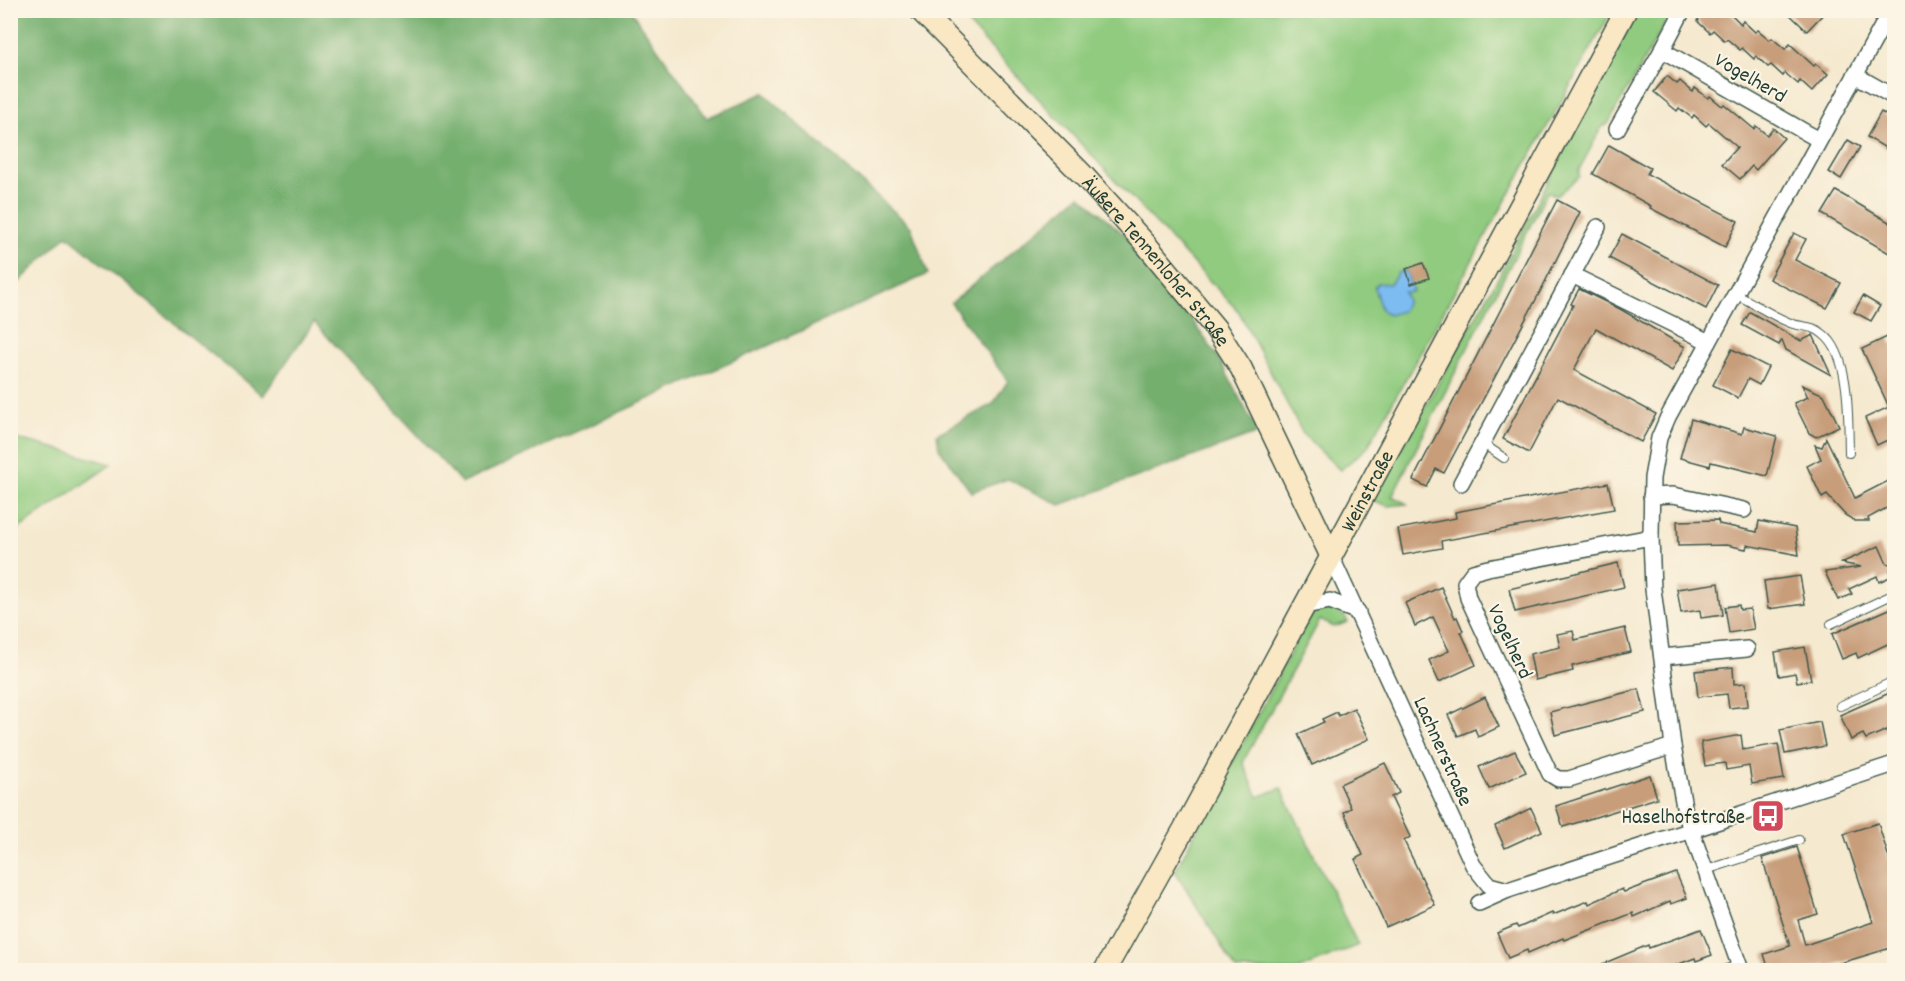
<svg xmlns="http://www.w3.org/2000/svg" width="1905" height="981" font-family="Dekko,sans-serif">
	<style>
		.green { fill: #90cb7f; stroke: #58845a; stroke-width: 1.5 }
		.forest { fill: #74af6e; stroke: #4a7651; stroke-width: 1.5 }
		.water { fill: #7dbcf1; stroke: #4e7c92; stroke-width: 1.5 }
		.building { fill: #c79d7a }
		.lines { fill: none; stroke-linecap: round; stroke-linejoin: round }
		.lane-casing { stroke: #3f574b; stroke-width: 10 }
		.street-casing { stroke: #3f574b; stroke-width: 18 }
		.secondary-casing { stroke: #3f574b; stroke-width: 24 }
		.lane { stroke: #fff; stroke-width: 8 }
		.street { stroke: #fff; stroke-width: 15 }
		.secondary { stroke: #fae7c3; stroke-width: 21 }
		.labels { text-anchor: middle; stroke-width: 4.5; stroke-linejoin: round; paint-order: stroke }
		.street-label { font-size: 21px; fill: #1f3d34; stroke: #fcf5e5 }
		.poi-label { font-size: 21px; fill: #1f3d34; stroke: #fcf5e5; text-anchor: end }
	</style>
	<rect width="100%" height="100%" fill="#fcf5e5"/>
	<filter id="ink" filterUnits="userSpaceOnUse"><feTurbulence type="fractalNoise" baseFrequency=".0167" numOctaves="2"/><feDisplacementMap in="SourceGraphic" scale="12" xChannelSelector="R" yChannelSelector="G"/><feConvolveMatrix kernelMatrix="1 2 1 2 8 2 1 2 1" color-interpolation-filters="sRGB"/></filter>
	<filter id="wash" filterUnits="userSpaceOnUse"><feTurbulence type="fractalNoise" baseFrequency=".008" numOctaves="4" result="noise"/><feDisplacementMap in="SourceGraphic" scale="24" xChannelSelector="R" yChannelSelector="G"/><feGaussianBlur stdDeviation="1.35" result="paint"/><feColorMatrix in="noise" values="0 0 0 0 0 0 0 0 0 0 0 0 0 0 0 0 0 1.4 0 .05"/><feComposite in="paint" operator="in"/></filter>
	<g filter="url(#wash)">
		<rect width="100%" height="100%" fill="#f5e9cf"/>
		<g class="green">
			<path d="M956,11H1612L1367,448L1340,470L1303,434L1239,312Z"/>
			<path d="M1636,11H1672L1608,124L1602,127L1579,170V177L1556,196L1548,191L1392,496L1407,504L1388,506L1372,500L1499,276Z"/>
			<path d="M11,438L35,443L112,464L11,534Z"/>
			<path d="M1324,609C1336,609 1342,611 1348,622L1334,627L1320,620L1243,762L1258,797L1281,788L1358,945L1298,970H1236L1175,871L1307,621L1314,613Z"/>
		</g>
		<g class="forest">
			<path d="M11,10L631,11L707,118L764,93L911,227L928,274L462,483L314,322L263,396L67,235L11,290Z"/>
			<path d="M1080,195L1127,237L1184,308L1219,359L1258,433L1060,505L1008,479L971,492L939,448L937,434L993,404L1008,381L951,303Z"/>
		</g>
		<path class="water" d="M1404,271H1406L1413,291L1407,293L1404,292L1407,301L1402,311L1389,315L1381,309L1374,287L1378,283L1390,284L1398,273Z"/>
		<g id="blocks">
			<g class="building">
				<path d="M1693,10H1727L1741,24L1743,21L1755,32L1758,30L1770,40L1772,38L1785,49L1790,44L1814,66L1816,64L1828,74L1812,92L1800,81L1798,84L1785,73L1783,76L1771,65L1768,67L1756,56L1754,59L1742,48L1740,50L1727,39L1725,41L1713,30L1710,33L1697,21L1699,20L1692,13Z"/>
				<path d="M1785,10H1827L1807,31Z"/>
				<path d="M1667,76L1677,84L1680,81L1693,92L1695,88L1708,98L1710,96L1722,106L1724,104L1754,129L1756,126L1767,135L1773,128L1784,138L1756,170L1752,166L1740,179L1722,164L1737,147L1709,123L1706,126L1694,115L1692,118L1679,108L1677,111L1654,92Z"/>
				<path d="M1881,112L1894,120V153L1867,137Z"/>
				<path d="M1848,140L1860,147L1841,179L1829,172Z"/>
				<path d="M1609,145L1650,168L1647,174L1738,221L1725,247L1650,208L1651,206L1593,174Z"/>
				<path d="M1836,191L1894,225V256L1822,214Z"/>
				<path d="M1557,200L1580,212L1541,290L1444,473L1436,469L1427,487L1413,480Z"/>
				<path d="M1794,233L1806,239L1795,260L1841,283L1827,308L1769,279Z"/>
				<path d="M1622,234L1718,285L1706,309L1609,258Z"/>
				<path d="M1423,263L1429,278L1411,284L1406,269Z"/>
				<path d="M1579,289L1620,309L1685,347L1672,371L1596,328L1574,370L1656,414L1641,442L1558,397L1529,453L1503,439L1573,305L1571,304Z"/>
				<path d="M1863,296L1880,306L1871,321L1854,312Z"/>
				<path d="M1750,312L1801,341L1813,335L1831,375L1786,350L1782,340L1779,345L1742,325Z"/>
				<path d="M1889,336L1894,348V437L1877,445L1865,418L1889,407L1862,349Z"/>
				<path d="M1732,349L1768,367L1759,385L1748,379L1738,398L1713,385Z"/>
				<path d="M1802,385L1824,395L1839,426L1816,437L1809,433L1794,403L1808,397Z"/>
				<path d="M1691,419L1742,434L1744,427L1777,436L1767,476L1711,462L1710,466L1680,458Z"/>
				<path d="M1826,438L1855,498L1894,478V504L1868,518L1869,521H1855L1845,515L1827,495L1822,498L1807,466L1821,459L1815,445L1822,447Z"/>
				<path d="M1608,483L1614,509L1441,541L1442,548L1403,555L1398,529L1456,518L1455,512Z"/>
				<path d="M1718,520L1719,524L1757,532L1759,521L1795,528L1799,555L1747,545L1746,549L1726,545L1678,546L1677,521Z"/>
				<path d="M1879,546L1887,564L1894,563V568L1890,570L1892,576L1879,582L1877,576L1862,583L1849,589L1852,594L1838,600L1825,572L1861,567L1841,563Z"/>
				<path d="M1618,563L1624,587L1515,612L1509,589Z"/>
				<path d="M1800,576L1805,604L1768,609L1764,581Z"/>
				<path d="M1719,583L1723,615L1701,618L1700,610L1681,613L1677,589Z"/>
				<path d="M1441,587L1455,618L1457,617L1463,631L1461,632L1476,665L1439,682L1429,660L1449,651L1433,617L1415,626L1405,603Z"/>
				<path d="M1739,605L1740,610L1750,609L1754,629L1729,633L1725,607Z"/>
				<path d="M1894,607V641L1858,658L1856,653L1842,659L1832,634Z"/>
				<path d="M1625,628L1631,652L1572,666L1573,671L1535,680L1530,654L1560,647L1557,634L1573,631L1575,640Z"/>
				<path d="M1805,647L1811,680L1797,682L1795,673L1779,676L1775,652Z"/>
				<path d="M1733,667L1734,684L1746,683L1748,706L1729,708L1727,694L1698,697L1695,671Z"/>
				<path d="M1639,689L1645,712L1555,735L1550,712Z"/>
				<path d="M1894,691V727L1866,739L1863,734L1851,740L1840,715Z"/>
				<path d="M1485,697L1499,727L1478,737L1475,729L1458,736L1448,715Z"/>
				<path d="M1354,708L1369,739L1312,765L1298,734L1324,722L1322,719L1337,712L1338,716Z"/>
				<path d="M1820,722L1825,746L1785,754L1780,730Z"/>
				<path d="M1741,735L1743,750L1778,744L1784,779L1752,784L1749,766L1726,770L1725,763L1705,766L1701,742Z"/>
				<path d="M1515,751L1526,772L1489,789L1479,767Z"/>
				<path d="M1385,763L1399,793L1391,797L1410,837L1404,841L1435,905L1386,927L1355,859L1363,855L1344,812L1351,808L1340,784Z"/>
				<path d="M1650,775L1657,798L1563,827L1556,806Z"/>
				<path d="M1531,808L1542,831L1505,848L1495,826Z"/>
				<path d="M1878,823L1894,874V947L1827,967L1826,964L1806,970H1769L1764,954L1790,946L1762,858L1797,847L1818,914L1798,920L1805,945L1873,922L1844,834Z"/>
				<path d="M1676,873L1687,898L1671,904L1670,901L1634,917L1633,913L1564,940L1563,938L1528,953L1527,950L1508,958L1497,933L1516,925L1518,928L1552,913L1553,915L1588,901L1589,904L1622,889L1624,892Z"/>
				<path d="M1701,929L1712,955L1696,961L1695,958L1663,970H1588L1648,945L1649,948Z"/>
			</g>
		</g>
	</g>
	<g filter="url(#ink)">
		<use href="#blocks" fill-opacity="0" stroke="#3f574b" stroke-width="1.5"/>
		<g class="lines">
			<defs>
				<g id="lane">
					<path d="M1735,294C1754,303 1773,317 1793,324C1804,327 1814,326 1823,334C1851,355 1848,420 1849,453"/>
					<path d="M1482,443L1504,458"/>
					<path d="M1831,624L1894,594"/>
					<path d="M1840,706L1894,681"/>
					<path d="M1706,870L1799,840"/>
					<path d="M1723,970L1739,965"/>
				</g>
				<g id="street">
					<path d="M1683,10L1662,50L1819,140"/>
					<path d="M1855,75L1894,97"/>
					<path d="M1617,129L1662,50"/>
					<path d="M1572,275L1709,342"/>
					<path d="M1461,483L1598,227"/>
					<path d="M1651,496L1673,495L1744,510"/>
					<path d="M1651,537L1488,568L1473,572L1465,583L1468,598L1550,774L1558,779H1569L1673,746"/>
					<path d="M1331,556L1473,865L1489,885L1508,890"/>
					<path d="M1305,606L1330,601L1358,612"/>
					<path d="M1662,657L1747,649"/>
					<path d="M1479,903L1508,890L1894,764"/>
					<path d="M1741,970L1691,830L1685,812L1673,746L1653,589L1651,537L1652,478L1659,438L1668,417L1891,10"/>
				</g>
				<g id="secondary">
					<path id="s1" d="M920,10L1083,175L1144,242L1216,329L1241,368L1331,556"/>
					<path id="s2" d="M1105,970L1184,829L1626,10"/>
				</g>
			</defs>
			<use href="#lane" class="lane-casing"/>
			<use href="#street" class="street-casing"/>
			<use href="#secondary" class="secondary-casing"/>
			<use href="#lane" class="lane"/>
			<use href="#street" class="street"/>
			<use href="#secondary" class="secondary"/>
		</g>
	</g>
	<defs>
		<symbol id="bus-square" viewBox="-11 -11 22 22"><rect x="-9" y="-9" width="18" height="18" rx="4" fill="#d1495b" stroke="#fcf5e5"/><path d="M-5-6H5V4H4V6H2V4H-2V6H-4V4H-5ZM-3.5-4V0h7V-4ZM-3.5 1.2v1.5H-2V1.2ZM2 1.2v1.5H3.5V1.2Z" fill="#fff"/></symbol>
	</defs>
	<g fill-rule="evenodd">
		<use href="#bus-square" x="1749" y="797" width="38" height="38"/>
	</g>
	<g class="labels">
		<g class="street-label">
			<text transform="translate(1751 77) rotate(30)" y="7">Vogelherd</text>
			<text dy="7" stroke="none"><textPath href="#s1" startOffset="345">Äußere Tennenloher Straße</textPath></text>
			<text dy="7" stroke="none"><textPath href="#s2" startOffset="546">Weinstraße</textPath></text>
			<text transform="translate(1511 641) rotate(65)" y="7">Vogelherd</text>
			<text transform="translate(1444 751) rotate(66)" y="7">Lachnerstraße</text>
		</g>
		<g class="poi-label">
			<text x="1745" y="823">Haselhofstraße</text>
		</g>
	</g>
	<rect width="1905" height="981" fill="none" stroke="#fcf5e5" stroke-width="36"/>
</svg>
